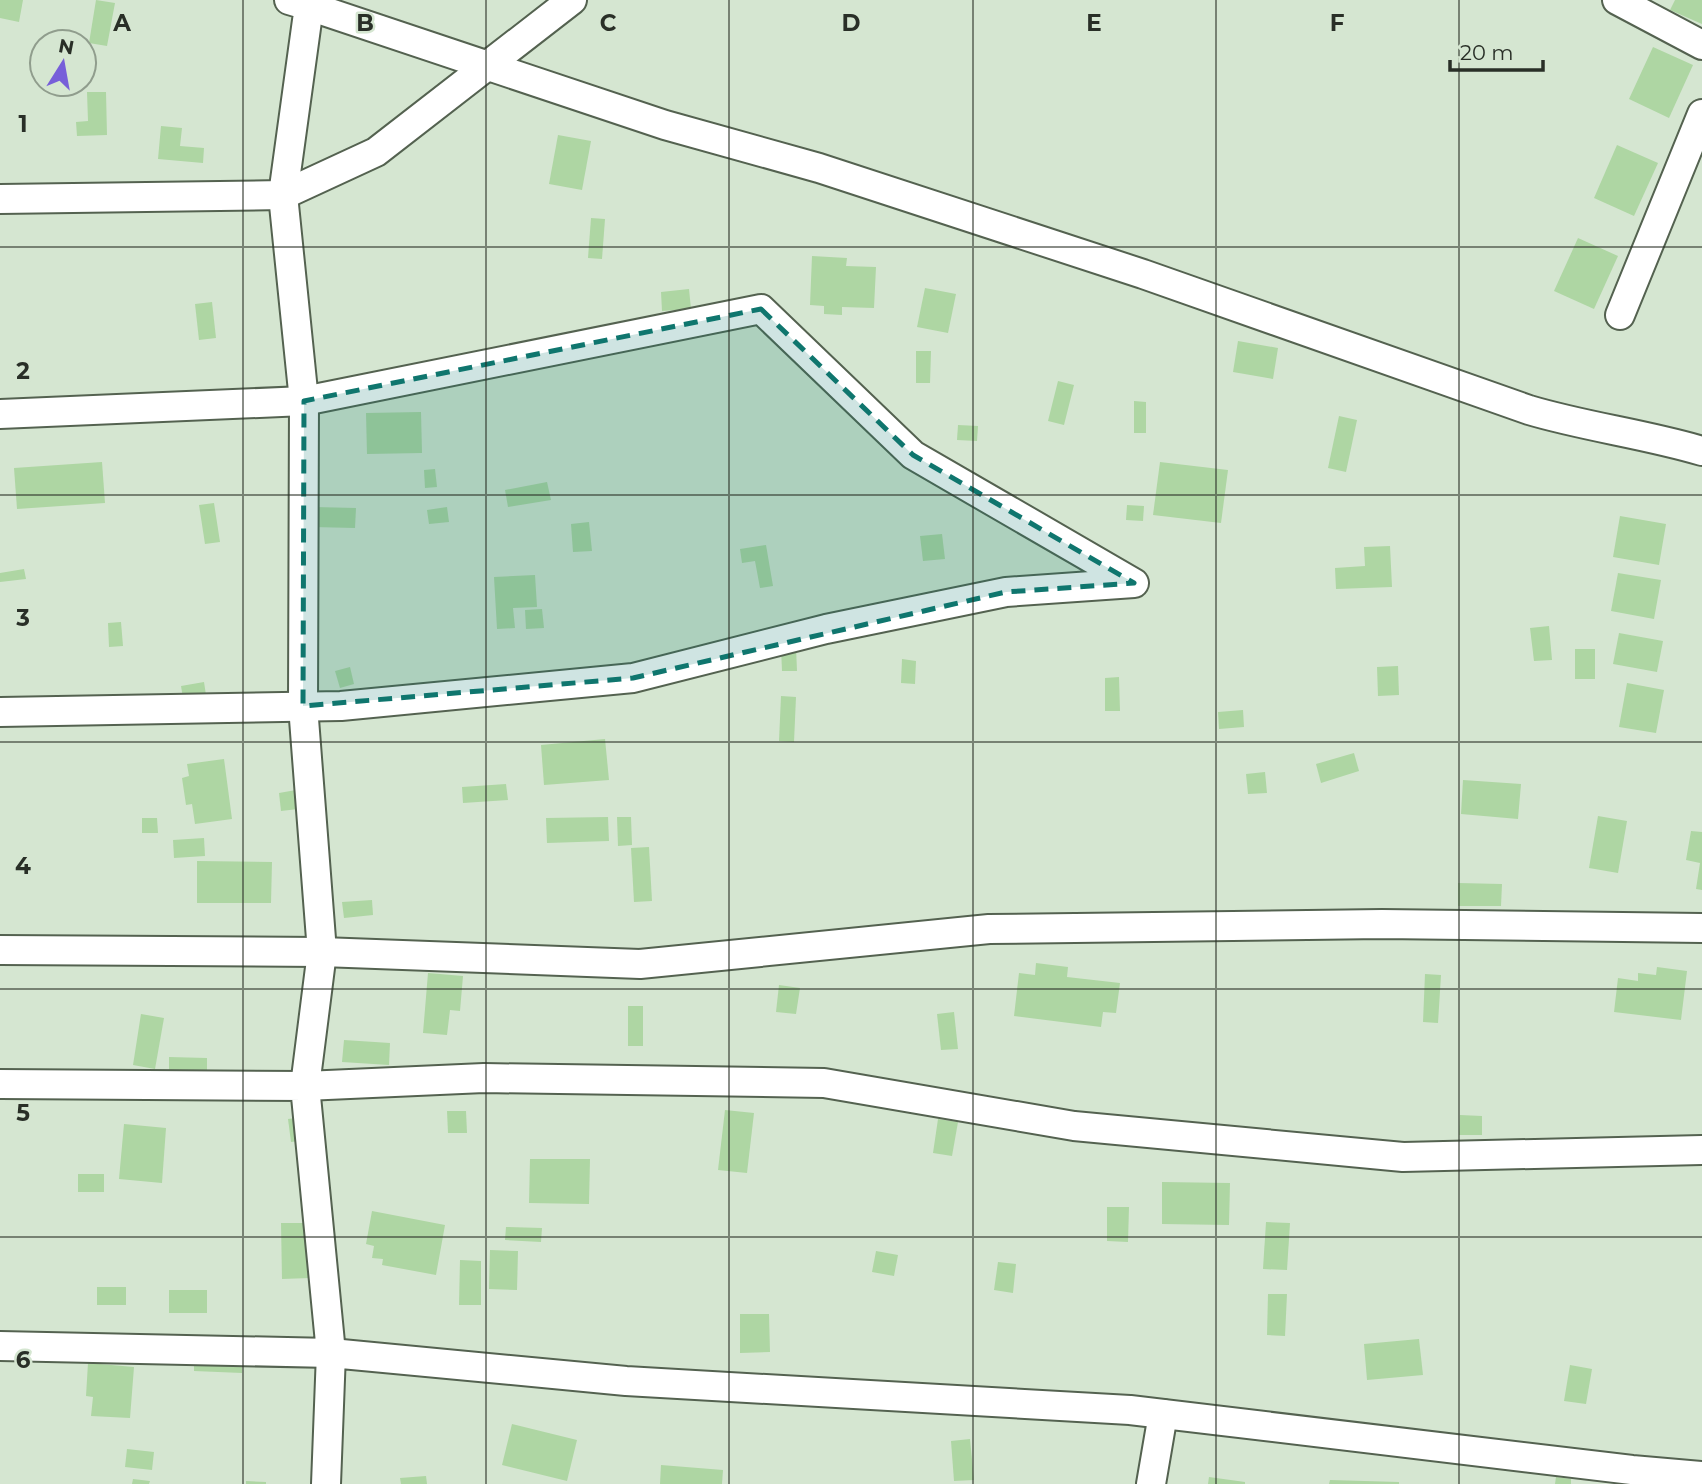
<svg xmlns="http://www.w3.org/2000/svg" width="1702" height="1484" font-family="Montserrat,sans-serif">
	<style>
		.building { fill: #aed6a3 }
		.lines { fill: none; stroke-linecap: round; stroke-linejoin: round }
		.minor-casing { stroke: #546250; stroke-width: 32 }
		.minor { stroke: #fff; stroke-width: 28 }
		.marked { fill: #0f766e; fill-opacity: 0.2; stroke: #0f766e; stroke-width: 5; stroke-dasharray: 14 9; stroke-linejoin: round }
		.grid { fill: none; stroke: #292f27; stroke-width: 2; stroke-opacity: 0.55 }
		.grid-label { font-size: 23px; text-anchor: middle; font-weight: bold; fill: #292f27; stroke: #d5e6d1; stroke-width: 5; stroke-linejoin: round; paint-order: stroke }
	</style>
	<rect width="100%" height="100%" fill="#d5e6d1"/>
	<g class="building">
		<path d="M0,0H23L19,22L0,18Z"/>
		<path d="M96,0L115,3L107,46L89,43Z"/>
		<path d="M1675,0H1702V24L1670,10Z"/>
		<path d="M1653,47L1693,65L1669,118L1629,99Z"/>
		<path d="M87,92H106L107,135L77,136L76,122L88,121Z"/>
		<path d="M161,126L182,128L180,146L204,148L203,163L158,159Z"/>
		<path d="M558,135L591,141L582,190L549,184Z"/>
		<path d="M1617,145L1658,163L1634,216L1594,198Z"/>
		<path d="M591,218L605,219L602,259L588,258Z"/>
		<path d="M1578,238L1618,256L1594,309L1554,291Z"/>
		<path d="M812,256L847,258L846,266L876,267L874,308L842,307V315L824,314V306L810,305Z"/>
		<path d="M925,288L956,294L948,333L917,327Z"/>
		<path d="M689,289L691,309L662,311L661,292Z"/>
		<path d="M212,302L216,338L199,340L195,304Z"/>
		<path d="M1238,341L1278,348L1273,379L1233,372Z"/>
		<path d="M916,351H931L930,383H916Z"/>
		<path d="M1058,381L1074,385L1064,425L1048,421Z"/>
		<path d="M1134,401L1146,402V433H1134Z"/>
		<path d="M421,412L422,453L367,454L366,413Z"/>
		<path d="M1339,416L1357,420L1346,472L1328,468Z"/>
		<path d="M958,425L978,426L977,441L957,440Z"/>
		<path d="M102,462L105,503L17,509L14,468Z"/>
		<path d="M1160,462L1228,470L1221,523L1153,515Z"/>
		<path d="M435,469L437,487L425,488L424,470Z"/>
		<path d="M547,482L551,500L508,507L505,490Z"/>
		<path d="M214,503L220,542L205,544L199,505Z"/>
		<path d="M1127,505L1144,506L1143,521L1126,520Z"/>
		<path d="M314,507L356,508L355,528L313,527Z"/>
		<path d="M447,507L449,522L429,524L427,510Z"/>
		<path d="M1620,516L1666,524L1659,565L1613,557Z"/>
		<path d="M589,522L592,551L573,552L571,524Z"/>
		<path d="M942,534L945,559L923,561L920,536Z"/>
		<path d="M766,545L773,586L760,588L755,561L742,563L740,549Z"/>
		<path d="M1390,546L1392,587L1336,589L1335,568L1365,566L1364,547Z"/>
		<path d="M24,569L26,579L0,582V573Z"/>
		<path d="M1618,573L1661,580L1654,619L1611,611Z"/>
		<path d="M535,575L537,607L513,608L515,628L497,629L494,577Z"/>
		<path d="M542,609L544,628L526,629L525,610Z"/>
		<path d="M121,622L123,646L109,647L108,623Z"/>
		<path d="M1549,626L1552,660L1534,661L1530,628Z"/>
		<path d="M1619,633L1663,641L1657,672L1613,664Z"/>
		<path d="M796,647L797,671H782L781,648Z"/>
		<rect x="1575" y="649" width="20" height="30"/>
		<path d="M902,659L916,661L915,684L901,683Z"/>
		<path d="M1398,666L1399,695L1378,696L1377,667Z"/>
		<path d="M350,667L354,684L340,688L335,671Z"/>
		<path d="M1119,677L1120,711H1105V678Z"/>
		<path d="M204,682L206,695L183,698L181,686Z"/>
		<path d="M1627,683L1664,690L1656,733L1619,727Z"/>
		<path d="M781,696L796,697L794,742L779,741Z"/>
		<path d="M1243,710L1244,727L1219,729L1218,712Z"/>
		<path d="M605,739L609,780L544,785L541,745Z"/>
		<path d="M1354,753L1359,771L1321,783L1316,764Z"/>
		<path d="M224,759L232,819L195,824L192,804L186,805L182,778L189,776L187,764Z"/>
		<path d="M1265,772L1267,793L1248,794L1246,774Z"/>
		<path d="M1463,780L1521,784L1518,819L1461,814Z"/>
		<path d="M506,784L508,800L463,803L462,787Z"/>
		<path d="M296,790L298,809L281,811L279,793Z"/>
		<path d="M1598,816L1627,821L1618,873L1589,868Z"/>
		<path d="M608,817L609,841L547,843L546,818Z"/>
		<path d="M617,817H631L632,845L618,846Z"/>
		<path d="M142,818H157L158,833H142Z"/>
		<path d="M1691,831L1702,832V890L1696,889L1700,863L1686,860Z"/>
		<path d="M204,838L205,856L174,858L173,840Z"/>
		<path d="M649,847L652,901L634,902L631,848Z"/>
		<path d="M197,861L272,862L271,903H197Z"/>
		<path d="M1458,883L1502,884L1501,906H1458Z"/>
		<path d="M372,900L373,915L344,918L342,902Z"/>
		<path d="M1036,963L1068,967L1067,977L1120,983L1116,1013L1103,1012L1101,1027L1014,1016L1019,973L1035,975Z"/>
		<path d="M1657,967L1687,971L1681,1020L1614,1012L1618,978L1638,981V973L1656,975Z"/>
		<path d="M428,973L463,976L460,1011L450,1010L447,1035L423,1033Z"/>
		<path d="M1425,974L1441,975L1438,1023L1423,1022Z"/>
		<path d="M779,985L800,988L796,1014L776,1012Z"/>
		<rect x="628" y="1006" width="15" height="40"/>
		<path d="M954,1012L958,1049L941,1050L937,1014Z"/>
		<path d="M141,1014L164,1018L155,1069L133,1065Z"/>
		<path d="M344,1040L390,1043L389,1065L342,1062Z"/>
		<path d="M169,1057L207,1058V1075H169Z"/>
		<path d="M725,1110L754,1113L747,1173L718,1170Z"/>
		<path d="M447,1111H466L467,1133H448Z"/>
		<path d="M1460,1115L1482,1116V1135H1459Z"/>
		<path d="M304,1117L307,1140L291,1142L288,1119Z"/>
		<path d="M938,1119L958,1122L952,1156L933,1153Z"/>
		<path d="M124,1124L166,1128L162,1183L119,1179Z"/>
		<path d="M530,1159H590L589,1204L529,1203Z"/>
		<rect x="78" y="1174" width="26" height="18"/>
		<path d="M1162,1182L1230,1183L1229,1225L1162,1224Z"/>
		<path d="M1107,1207H1129L1128,1242L1107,1241Z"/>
		<path d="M372,1211L445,1225L436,1275L382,1265L383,1259L372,1258L374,1246L366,1244Z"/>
		<path d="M1266,1222L1290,1223L1287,1270L1263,1269Z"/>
		<path d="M281,1223H309L310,1278L282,1279Z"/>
		<path d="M506,1227L542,1228L541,1242L505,1240Z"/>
		<path d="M490,1250L518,1251L517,1290L489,1289Z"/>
		<path d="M876,1251L898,1255L894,1276L872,1272Z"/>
		<path d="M460,1260L481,1261V1305H459Z"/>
		<path d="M998,1262L1016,1264L1013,1293L994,1290Z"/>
		<rect x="97" y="1287" width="29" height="18"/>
		<rect x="169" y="1290" width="38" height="23"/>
		<path d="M1268,1294H1287L1285,1336L1267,1335Z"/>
		<path d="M740,1314H769L770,1352L740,1353Z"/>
		<path d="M1419,1339L1423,1375L1367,1380L1364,1344Z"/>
		<path d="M194,1353L242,1354V1373L194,1371Z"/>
		<path d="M88,1363L134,1367L130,1418L91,1416L93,1397L86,1396Z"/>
		<path d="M1570,1365L1592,1369L1586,1404L1564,1401Z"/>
		<path d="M512,1424L577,1440L567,1481L502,1465Z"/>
		<path d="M970,1439L974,1480L954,1481L951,1441Z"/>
		<path d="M127,1449L154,1452L152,1470L125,1467Z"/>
		<path d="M661,1465L723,1470L722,1484H660Z"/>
		<path d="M426,1476L427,1484H401L400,1478Z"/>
		<path d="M1209,1477L1245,1482V1484H1208Z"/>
		<path d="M1556,1477L1571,1479V1484H1555Z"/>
		<path d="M133,1479L150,1481L149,1484H132Z"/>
		<path d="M1330,1480L1399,1482V1484H1329Z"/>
		<path d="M246,1481L266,1482V1484H246Z"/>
	</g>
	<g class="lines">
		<defs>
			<g id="minor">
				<path d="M289,0L309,6L283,195L304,401L303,706L322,952L305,1086L484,1078L824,1083L1074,1126L1403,1157L1702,1150"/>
				<path d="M1617,0L1702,45"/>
				<path d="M309,6L665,125L819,168L1143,274L1529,410C1586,427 1645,434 1702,451"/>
				<path d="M0,199L283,195L376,152L572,0"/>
				<path d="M1620,315L1702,114"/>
				<path d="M0,414L304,401L761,309L913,455L1134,583L1006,592L826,629L633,678L341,706L0,712"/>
				<path d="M0,950L322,952L640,964L989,929L1382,924L1702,928"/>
				<path d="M0,1084L305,1086L331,1353L0,1346"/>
				<path d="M326,1484L331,1353L626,1381L1130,1410L1632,1470L1702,1476"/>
				<path d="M1151,1484L1163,1414"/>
			</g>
		</defs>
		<use href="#minor" class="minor-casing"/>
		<use href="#minor" class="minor"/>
	</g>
	<path class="marked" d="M761,309L913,455L1134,583L1006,592L633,678L303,706L304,401Z"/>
	<path class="grid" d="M243,0V1484M486,0V1484M729,0V1484M973,0V1484M1216,0V1484M1459,0V1484M0,247H1702M0,495H1702M0,742H1702M0,989H1702M0,1237H1702"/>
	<g class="grid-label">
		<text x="122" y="31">A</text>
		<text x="365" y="31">B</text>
		<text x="608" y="31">C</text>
		<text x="851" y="31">D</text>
		<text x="1094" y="31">E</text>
		<text x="1337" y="31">F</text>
		<text x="23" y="132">1</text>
		<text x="23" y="379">2</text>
		<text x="23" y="626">3</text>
		<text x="23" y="874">4</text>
		<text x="23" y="1121">5</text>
		<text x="23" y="1368">6</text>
	</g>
	<g transform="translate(63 63) rotate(11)"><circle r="33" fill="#d5e6d1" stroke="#909d8d" stroke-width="2"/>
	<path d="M0-5L12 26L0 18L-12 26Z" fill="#775fd9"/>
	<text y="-10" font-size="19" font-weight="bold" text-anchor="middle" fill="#292f27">N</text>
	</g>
	<path d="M1450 60v10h93v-10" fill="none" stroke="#292f27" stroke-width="3.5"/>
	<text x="1460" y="60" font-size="21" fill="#292f27" stroke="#d5e6d1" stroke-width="5" paint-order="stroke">20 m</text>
</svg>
